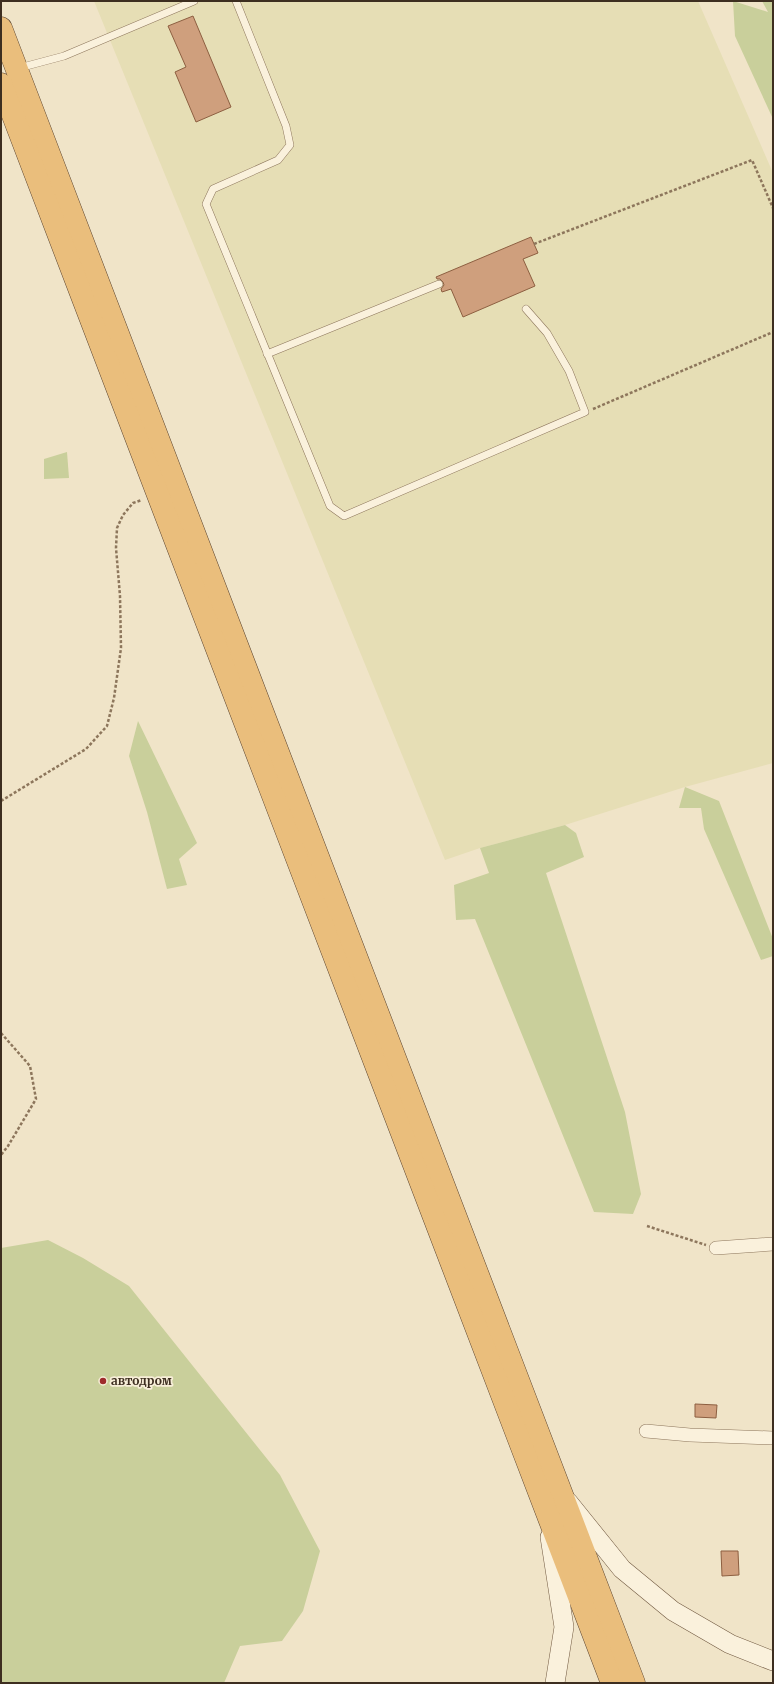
<svg xmlns="http://www.w3.org/2000/svg" width="774" height="1684" font-family="Merriweather,serif">
	<style>
		.farmland { fill: #e6deb5 }
		.green { fill: #c9cf9b }
		.building { fill: #cf9f7d; stroke: #8d5f41 }
		.lines { fill: none; stroke-linecap: round; stroke-linejoin: round }
		.service-casing { stroke: #8d765c; stroke-width: 8 }
		.minor-casing { stroke: #8d765c; stroke-width: 14 }
		.secondary-casing { stroke: #6f573f; stroke-width: 20 }
		.trunk-casing { stroke: #5b4430; stroke-width: 23 }
		.path { stroke: #8d765c; stroke-width: 2.5; stroke-dasharray: 3 2; stroke-linecap: butt }
		.service { stroke: #faf1dc; stroke-width: 7 }
		.minor { stroke: #faf1dc; stroke-width: 13 }
		.secondary { stroke: #faf1dc; stroke-width: 19 }
		.trunk { stroke: #eabe7c; stroke-width: 22 }
		.poi-dot { fill: #9e2a2b; stroke: #f7eed8; stroke-width: 1.5 }
		.labels { text-anchor: middle; stroke-width: 3.5; stroke-linejoin: round; paint-order: stroke }
		.poi-label { font-size: 12px; font-weight: bold; fill: #3d2e20; stroke: #f7eed8; text-anchor: start }
	</style>
	<rect width="100%" height="100%" fill="#f0e4c8"/>
	<path class="farmland" d="M94,1H698L773,173V763L685,787L565,825L480,848L445,860Z"/>
	<g class="green">
		<path d="M733,1L768,12L762,1H773V119L735,36Z"/>
		<path d="M67,452L69,478L44,479V459Z"/>
		<path d="M138,721L197,843L179,859L187,885L167,889L147,812L129,756Z"/>
		<path d="M685,787L719,801L773,939V956L761,960L704,829L701,808H679Z"/>
		<path d="M565,825L576,833L584,857L546,873L625,1112L641,1194L633,1214L594,1212L475,919L456,920L454,885L489,873L480,848Z"/>
		<path d="M48,1240L83,1258L129,1286L280,1475L320,1551L303,1611L282,1641L240,1646L224,1683H1V1248Z"/>
	</g>
	<g class="building">
		<path d="M193,16L231,107L196,122L175,72L186,67L168,26Z"/>
		<path d="M531,237L538,253L523,259L535,286L463,317L451,289L442,292L441,289L444,285L443,282L440,279H437L436,277Z"/>
		<path d="M695,1404L717,1405L716,1418L695,1417Z"/>
		<path d="M721,1551H738L739,1575L722,1576Z"/>
	</g>
	<g class="lines">
		<defs>
			<g id="service">
				<path d="M236,1L286,126L290,145L278,160L213,189L206,204L330,506L344,516L585,412L569,371L547,333L526,309"/>
				<path d="M19,68L64,56L194,1"/>
				<path d="M267,354L439,284"/>
			</g>
			<g id="minor">
				<path d="M716,1248L773,1244"/>
				<path d="M646,1431L690,1435L773,1438"/>
			</g>
			<g id="secondary">
				<path d="M568,1502L622,1569L673,1611L730,1644L773,1661"/>
				<path d="M550,1537L564,1627L555,1683"/>
			</g>
			<g id="trunk">
				<path d="M1,28L634,1683"/>
				<path d="M1,84L612,1683"/>
			</g>
		</defs>
		<use href="#service" class="service-casing"/>
		<use href="#minor" class="minor-casing"/>
		<use href="#secondary" class="secondary-casing"/>
		<use href="#trunk" class="trunk-casing"/>
		<g class="path">
			<path d="M534,244L752,160L773,208"/>
			<path d="M593,409L773,332"/>
			<path d="M1,801L86,749L107,726L114,698L121,648L120,596L116,548L117,528L123,515L133,503L142,500"/>
			<path d="M1,1033L30,1066L36,1099L8,1146L1,1155"/>
			<path d="M647,1226L706,1245"/>
		</g>
		<use href="#service" class="service"/>
		<use href="#minor" class="minor"/>
		<use href="#secondary" class="secondary"/>
		<use href="#trunk" class="trunk"/>
	</g>
	<circle class="poi-dot" cx="103" cy="1381" r="4"/>
	<g class="labels">
		<g class="poi-label">
			<text x="111" y="1385">автодром</text>
		</g>
	</g>
	<rect width="774" height="1684" fill="none" stroke="#3d2e20" stroke-width="4"/>
</svg>
